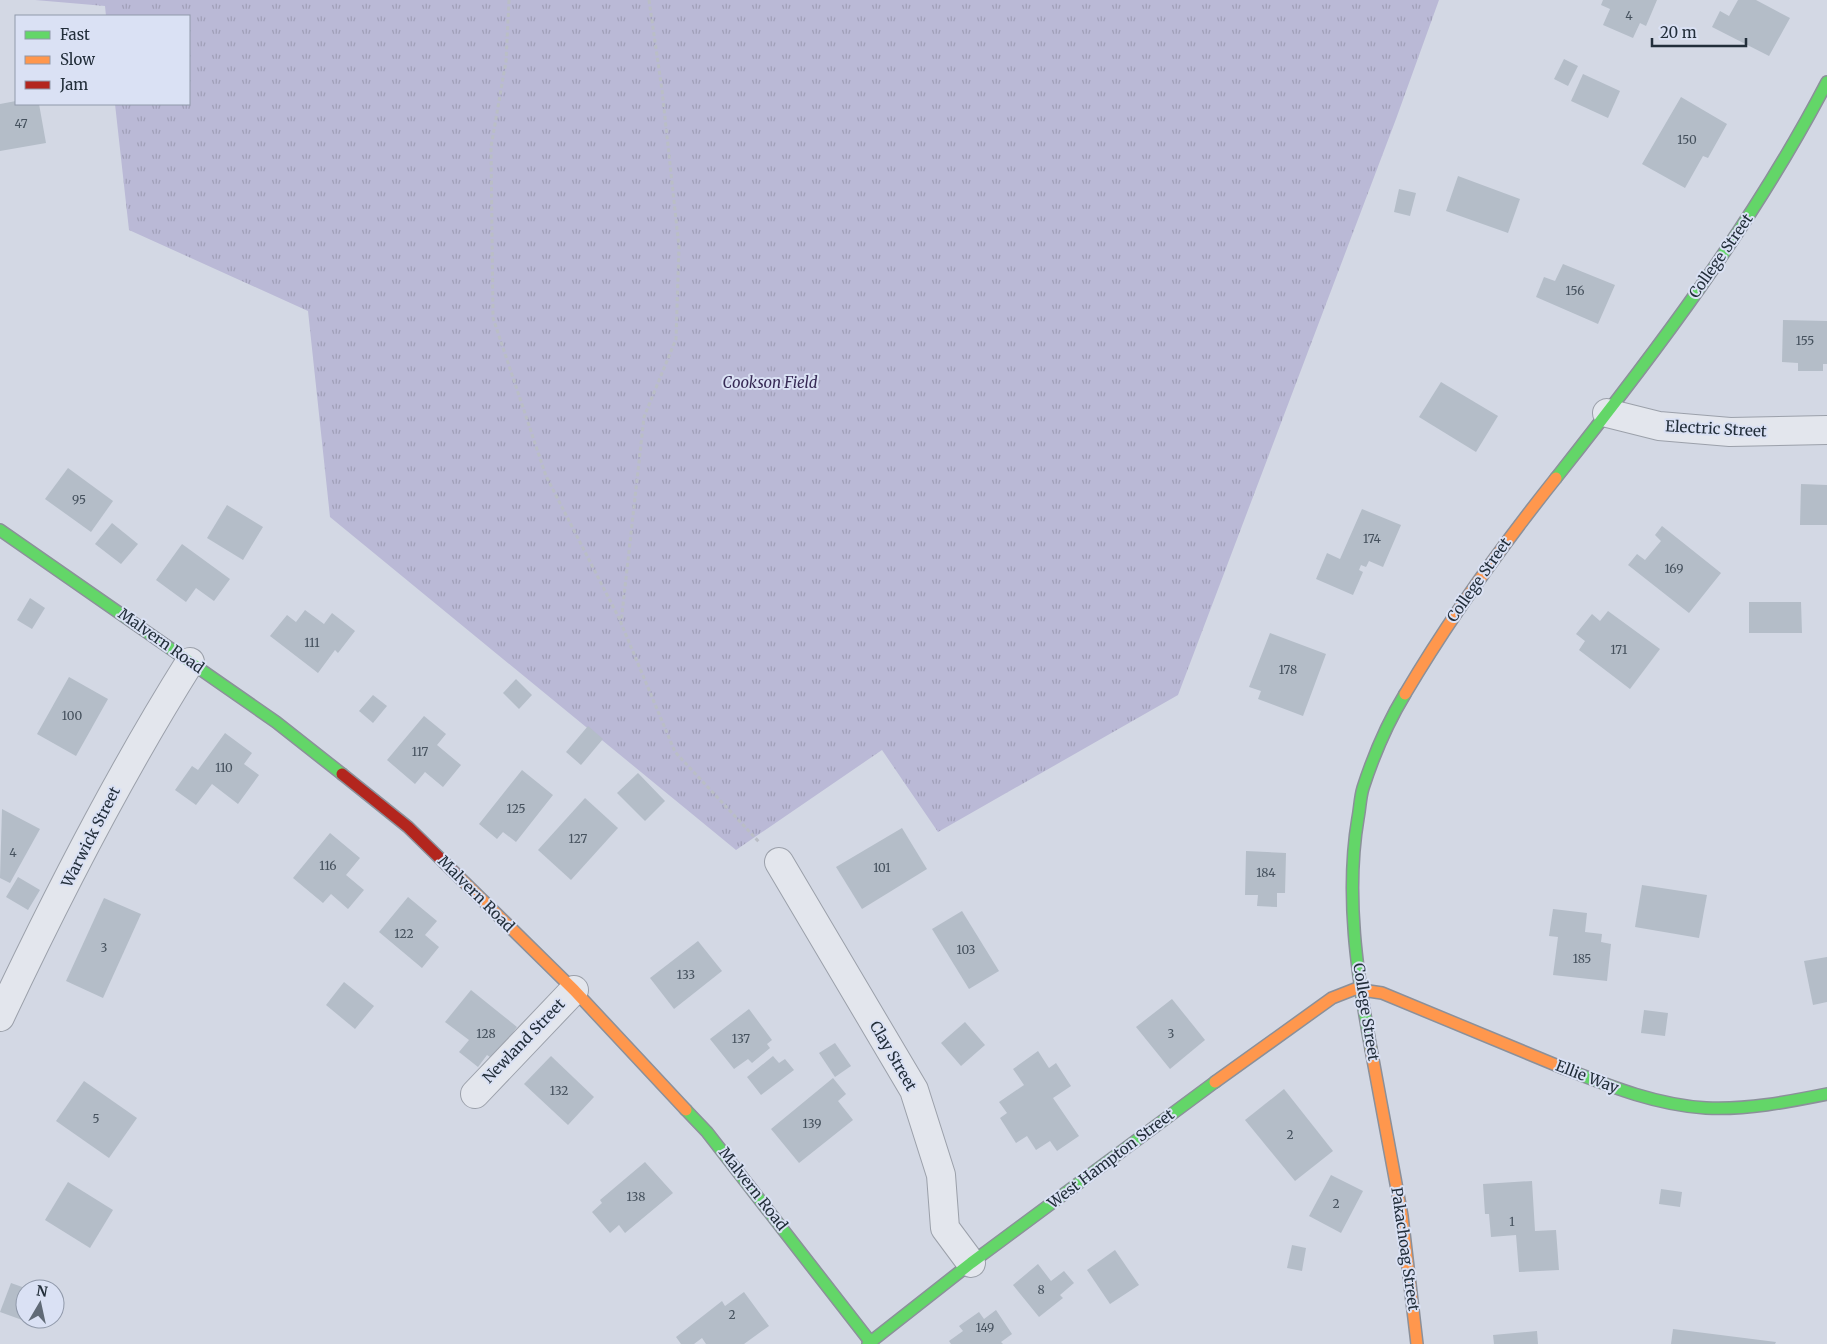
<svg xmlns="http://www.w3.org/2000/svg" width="1827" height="1344" font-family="Merriweather,serif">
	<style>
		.park { fill: url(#park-tufts) }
		.building { fill: #b4bdc8 }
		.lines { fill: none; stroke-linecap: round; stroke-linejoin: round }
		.street-casing { stroke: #9ba0aa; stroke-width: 30 }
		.fast-casing { stroke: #8b909a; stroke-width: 14 }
		.slow-casing { stroke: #8b909a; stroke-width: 14 }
		.jam-casing { stroke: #8b909a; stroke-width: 14 }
		.path { stroke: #babec6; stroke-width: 3; stroke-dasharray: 4 2.5; stroke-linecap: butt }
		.street { stroke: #e3e6ed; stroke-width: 28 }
		.fast { stroke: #63d668; stroke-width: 11 }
		.slow { stroke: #ff974d; stroke-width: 11 }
		.jam { stroke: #b3261e; stroke-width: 11 }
		.labels { text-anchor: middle; stroke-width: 4; stroke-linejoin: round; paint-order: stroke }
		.number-label { font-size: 12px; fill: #46525e }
		.street-label { font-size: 15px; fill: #222e3a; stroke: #dae1f4 }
		.park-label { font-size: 15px; font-style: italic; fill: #372a55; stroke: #dae1f4 }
	</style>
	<defs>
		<pattern id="park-tufts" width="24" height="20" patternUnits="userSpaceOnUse" patternTransform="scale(1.25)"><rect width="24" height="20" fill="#bab9d6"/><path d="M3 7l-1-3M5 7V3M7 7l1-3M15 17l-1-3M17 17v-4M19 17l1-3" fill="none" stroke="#a09fb8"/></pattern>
	</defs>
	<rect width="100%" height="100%" fill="#d3d8e4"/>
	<path class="park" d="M35,0H1439L1396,119L1178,695L938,832L882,750L736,850L330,517L308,311L129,230L115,104H189V16H106L105,6Z"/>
	<g class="building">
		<path d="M1603,0H1657L1646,26L1640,23L1633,38L1603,25L1610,9L1601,5Z"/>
		<path d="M1738,0H1756L1790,18L1769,56L1712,27L1720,11L1729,16Z"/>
		<path d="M1564,59L1578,66L1568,86L1554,79Z"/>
		<path d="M1583,74L1620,91L1608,118L1571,101Z"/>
		<path d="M1681,97L1727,124L1708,158L1703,156L1685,188L1642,164Z"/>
		<path d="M16,101V104H39L46,143L0,151V104Z"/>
		<path d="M1458,176L1520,199L1508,233L1446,211Z"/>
		<path d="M1399,189L1416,193L1410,216L1394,212Z"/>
		<path d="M1563,264L1615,285L1598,324L1536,297L1544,277L1555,281Z"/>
		<path d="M1783,320L1827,321V364H1823V371H1798V363L1782,362Z"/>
		<path d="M1441,382L1498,416L1476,452L1419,417Z"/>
		<path d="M68,468L113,501L91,532L45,499Z"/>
		<path d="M1801,484L1827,485V525H1800Z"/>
		<path d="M227,505L263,527L243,560L207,538Z"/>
		<path d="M1362,509L1401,525L1383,567L1369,561L1366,567L1361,565L1359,570L1363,572L1353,595L1316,579L1327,553L1340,559Z"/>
		<path d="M112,523L138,544L121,564L95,544Z"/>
		<path d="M1662,526L1721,573L1689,613L1628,565L1637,554L1645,560L1661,541L1655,535Z"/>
		<path d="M182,544L230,579L214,601L196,588L186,602L156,580Z"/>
		<path d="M30,598L45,608L32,629L17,620Z"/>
		<path d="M1749,602H1801L1802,633H1749Z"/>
		<path d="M305,610L324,624L332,613L355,631L338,653L335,650L318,673L270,636L287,615L296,622Z"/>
		<path d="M1608,611L1660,649L1630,689L1579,650L1585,641L1576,634L1592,614L1600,621Z"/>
		<path d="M1270,633L1326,654L1303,716L1258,699L1261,691L1249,687Z"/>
		<path d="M69,677L108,699L76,756L37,734Z"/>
		<path d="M516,679L532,695L519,709L503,693Z"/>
		<path d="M373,695L387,706L373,723L359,711Z"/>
		<path d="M424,716L446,734L437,745L461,765L443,787L425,772L415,784L387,760Z"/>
		<path d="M588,726L603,739L581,765L566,752Z"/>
		<path d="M225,733L252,753L244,764L259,775L238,804L212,784L196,805L175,790L192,766L198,770Z"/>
		<path d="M522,770L553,795L516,842L503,832L497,839L479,824Z"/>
		<path d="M638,773L665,801L645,821L617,793Z"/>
		<path d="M585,798L618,828L571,880L538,850Z"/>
		<path d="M2,809L40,829L10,883L0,878Z"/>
		<path d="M902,828L927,869L862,909L836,867Z"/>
		<path d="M330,833L360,858L346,875L364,890L348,909L331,894L323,903L293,878Z"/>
		<path d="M1246,851L1286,853L1285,893H1277V907L1257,906L1258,895H1245Z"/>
		<path d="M18,877L40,890L28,910L6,897Z"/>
		<path d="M1642,885L1707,895L1699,938L1635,927Z"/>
		<path d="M408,897L437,921L425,935L439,947L422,968L379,932Z"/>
		<path d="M104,898L141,914L103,998L66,981Z"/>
		<path d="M1553,909L1587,913L1585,932L1602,934L1601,942L1611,944L1607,981L1553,975L1558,937L1549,936Z"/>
		<path d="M962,911L999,971L969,989L932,929Z"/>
		<path d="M698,941L722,971L674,1009L650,978Z"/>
		<path d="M1827,957V1002L1813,1005L1804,961Z"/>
		<path d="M344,982L374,1006L355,1029L326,1005Z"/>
		<path d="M471,990L517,1027L493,1059L487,1055L478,1067L459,1052L469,1040L445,1022Z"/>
		<path d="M1172,999L1205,1040L1170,1069L1136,1027Z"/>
		<path d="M749,1009L772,1040L767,1044L770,1048L752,1063L748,1059L734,1069L710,1039Z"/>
		<path d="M1644,1010L1668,1013L1665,1036L1641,1033Z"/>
		<path d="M965,1022L985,1045L961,1066L941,1043Z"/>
		<path d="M835,1043L851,1066L835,1077L819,1053Z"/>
		<path d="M1038,1051L1049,1068L1056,1063L1071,1086L1053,1098L1079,1136L1057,1151L1050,1141L1036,1150L1027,1136L1016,1143L1000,1118L1007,1113L999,1102L1024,1085L1013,1069Z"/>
		<path d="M551,1056L594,1097L568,1125L524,1084Z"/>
		<path d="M773,1056L779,1063L785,1059L794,1070L761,1095L747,1077Z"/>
		<path d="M833,1078L846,1094L838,1101L853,1120L799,1163L771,1129Z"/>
		<path d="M84,1081L137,1118L109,1158L56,1121Z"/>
		<path d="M1284,1089L1333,1151L1295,1181L1245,1120Z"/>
		<path d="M645,1162L673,1193L625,1233L619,1225L610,1233L592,1212L602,1203L600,1200Z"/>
		<path d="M1331,1175L1363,1191L1341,1233L1309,1216Z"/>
		<path d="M1532,1181L1535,1231L1556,1230L1559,1270L1519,1272L1516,1235L1491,1237L1489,1214H1485L1483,1184Z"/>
		<path d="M68,1182L113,1210L90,1248L45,1220Z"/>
		<path d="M1661,1189L1682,1192L1680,1207L1659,1204Z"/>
		<path d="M1292,1245L1306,1248L1302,1271L1287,1268Z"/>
		<path d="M1115,1250L1139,1285L1110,1304L1087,1270Z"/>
		<path d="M1038,1264L1051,1281L1064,1271L1074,1283L1060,1295L1063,1298L1039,1317L1013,1285Z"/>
		<path d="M11,1283L25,1288V1321L0,1312Z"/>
		<path d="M744,1292L769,1326L744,1344H706L702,1338L694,1344H681L676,1337L722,1301L725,1306Z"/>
		<path d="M996,1310L1012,1334L1001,1342L1003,1344H951L949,1341L963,1331L959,1326L979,1312L984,1319Z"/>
		<path d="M1673,1329L1776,1342L1775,1344H1671Z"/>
		<path d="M1537,1331L1538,1344H1494L1493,1335Z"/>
	</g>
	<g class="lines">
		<defs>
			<g id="street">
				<path d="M1607,413L1659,426L1730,432L1827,430"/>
				<path d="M779,862L914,1090L941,1175L945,1228L971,1263"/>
				<path d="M0,1017C57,896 119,775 190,662"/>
				<path d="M475,1094L574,990"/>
			</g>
			<g id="fast">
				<path d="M1556,478C1655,353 1753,224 1827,82"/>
				<path d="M0,530L276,722L342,774"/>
				<path d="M1371,1049C1357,974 1345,894 1358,818C1360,808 1360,798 1363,788C1373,757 1388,722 1405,694"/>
				<path d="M1563,1068C1609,1086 1656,1105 1706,1108C1747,1110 1787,1102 1827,1094"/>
				<path d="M686,1110L707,1132L872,1344"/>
				<path d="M868,1344L971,1263L1215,1082"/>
			</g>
			<g id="slow">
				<path d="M1405,694C1450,618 1501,547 1556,478"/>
				<path d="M459,877L574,990L686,1110"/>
				<path d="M1371,1049L1402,1216L1417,1344"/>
				<path d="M1215,1082L1332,998L1355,989L1382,993L1563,1068"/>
			</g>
			<path id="jam" d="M342,774L408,827L459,877"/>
		</defs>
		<use href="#street" class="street-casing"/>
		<use href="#fast" class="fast-casing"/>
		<use href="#slow" class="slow-casing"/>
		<use href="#jam" class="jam-casing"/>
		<g class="path">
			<path d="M509,0L506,61L491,147L493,318L546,476L621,622"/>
			<path d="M649,0L662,90L679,247L676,339L644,417L621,623L675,752L759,842"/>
		</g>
		<use href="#street" class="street"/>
		<use href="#fast" class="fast"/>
		<use href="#slow" class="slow"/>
		<use href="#jam" class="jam"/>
	</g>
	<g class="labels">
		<g class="number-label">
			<text x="1629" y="20">4</text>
			<text x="21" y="128">47</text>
			<text x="1687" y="144">150</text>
			<text x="1575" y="295">156</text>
			<text x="1805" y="345">155</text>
			<text x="79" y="504">95</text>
			<text x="1372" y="543">174</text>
			<text x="1674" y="573">169</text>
			<text x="312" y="647">111</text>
			<text x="1619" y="654">171</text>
			<text x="1288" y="674">178</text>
			<text x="72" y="720">100</text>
			<text x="420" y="756">117</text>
			<text x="224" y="772">110</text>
			<text x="516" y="813">125</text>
			<text x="578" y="843">127</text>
			<text x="13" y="857">4</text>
			<text x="328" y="870">116</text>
			<text x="882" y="872">101</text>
			<text x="1266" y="877">184</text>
			<text x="404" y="938">122</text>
			<text x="104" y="952">3</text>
			<text x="966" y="954">103</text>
			<text x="1582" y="963">185</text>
			<text x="686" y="979">133</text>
			<text x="486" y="1038">128</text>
			<text x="1171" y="1038">3</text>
			<text x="741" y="1043">137</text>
			<text x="559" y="1095">132</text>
			<text x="96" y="1123">5</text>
			<text x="812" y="1128">139</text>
			<text x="1290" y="1139">2</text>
			<text x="636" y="1201">138</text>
			<text x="1336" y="1208">2</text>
			<text x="1512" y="1226">1</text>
			<text x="1041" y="1294">8</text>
			<text x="732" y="1319">2</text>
			<text x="985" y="1332">149</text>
		</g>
		<g class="street-label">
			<text transform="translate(1721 256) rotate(-55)" y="5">College Street</text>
			<text transform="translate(1716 429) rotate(3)" y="5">Electric Street</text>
			<text transform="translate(1479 580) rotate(-55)" y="5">College Street</text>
			<text transform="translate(161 641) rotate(35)" y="5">Malvern Road</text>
			<text transform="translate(91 837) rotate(-63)" y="5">Warwick Street</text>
			<text transform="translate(476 894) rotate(45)" y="5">Malvern Road</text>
			<text transform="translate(1366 1012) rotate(81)" y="5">College Street</text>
			<text transform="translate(524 1041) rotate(-46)" y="5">Newland Street</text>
			<text transform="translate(893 1056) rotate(60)" y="5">Clay Street</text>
			<text transform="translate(1587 1077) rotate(21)" y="5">Ellie Way</text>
			<text transform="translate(1111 1159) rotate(-37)" y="5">West Hampton Street</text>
			<text transform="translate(753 1189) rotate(52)" y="5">Malvern Road</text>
			<text transform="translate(1405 1249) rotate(82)" y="5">Pakachoag Street</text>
		</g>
		<g class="park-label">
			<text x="770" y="388">Cookson Field</text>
		</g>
	</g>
	<rect x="15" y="15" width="175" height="90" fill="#dae1f4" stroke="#9099aa"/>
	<rect x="25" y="31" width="25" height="8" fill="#63d668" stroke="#9099aa"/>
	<text x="60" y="40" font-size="15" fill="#222e3a">Fast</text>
	<rect x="25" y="56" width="25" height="8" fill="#ff974d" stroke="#9099aa"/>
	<text x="60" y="65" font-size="15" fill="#222e3a">Slow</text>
	<rect x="25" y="81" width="25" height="8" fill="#b3261e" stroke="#9099aa"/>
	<text x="60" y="90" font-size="15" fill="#222e3a">Jam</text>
	<g transform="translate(40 1304) rotate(9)"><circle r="24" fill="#dae1f4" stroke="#9099aa"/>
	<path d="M0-4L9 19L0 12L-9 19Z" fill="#606a76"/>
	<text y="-8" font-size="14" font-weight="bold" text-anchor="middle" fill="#222e3a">N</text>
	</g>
	<path d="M1652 38v8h94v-8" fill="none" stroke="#222e3a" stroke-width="2.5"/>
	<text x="1660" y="38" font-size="15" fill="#222e3a" stroke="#dae1f4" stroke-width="4" paint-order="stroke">20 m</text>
</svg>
